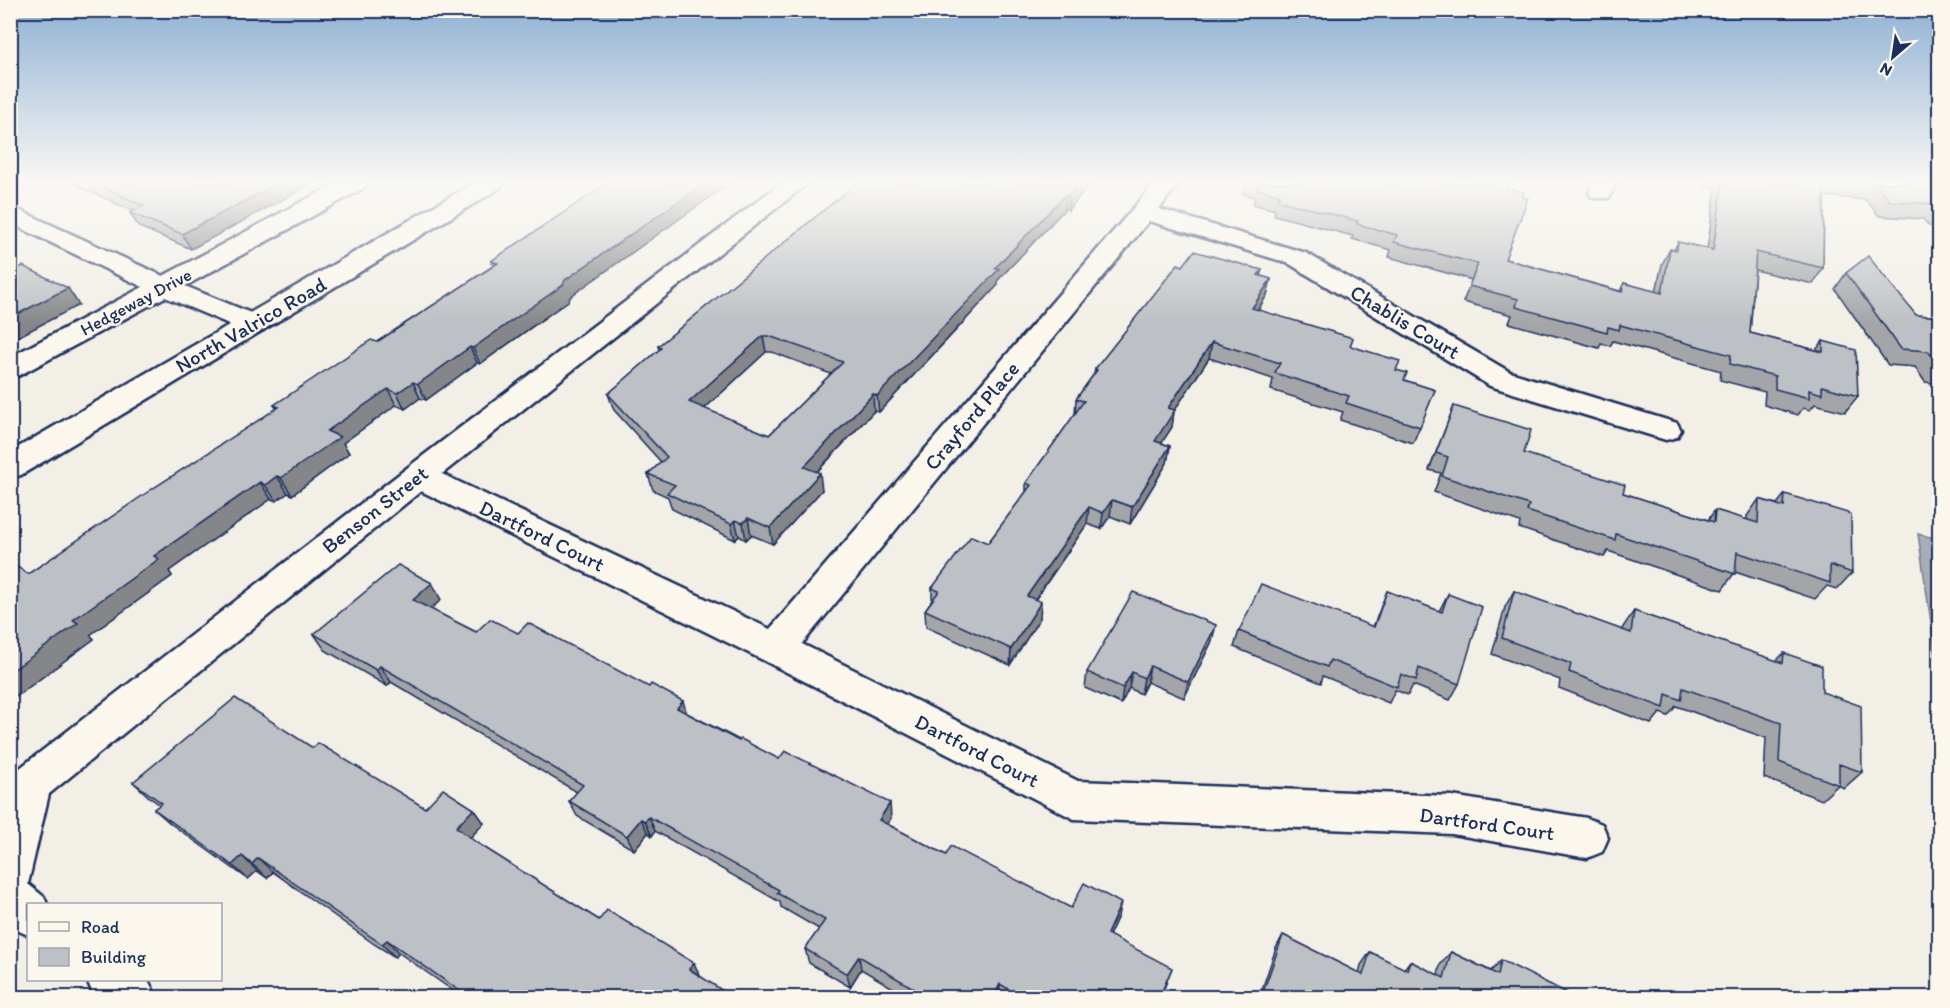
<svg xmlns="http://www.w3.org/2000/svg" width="1950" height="1008" font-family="Itim,sans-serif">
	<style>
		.water { fill: #a9adb7; stroke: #707b93; stroke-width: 1.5 }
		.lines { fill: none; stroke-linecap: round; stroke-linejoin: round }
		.street-casing { stroke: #1b2f5e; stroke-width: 5 }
		.secondary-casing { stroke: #1b2f5e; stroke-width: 5 }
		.street { fill: #fbf7ec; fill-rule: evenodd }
		.secondary { fill: #fbf7ec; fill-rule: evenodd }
		.wall { fill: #a3a5a9; stroke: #1b2f5e; stroke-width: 1.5; fill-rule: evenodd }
		.shaded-wall { fill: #848689; stroke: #1b2f5e; stroke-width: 1.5 }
		.building { fill: #bdc0c4; stroke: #1b2f5e; stroke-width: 1.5; fill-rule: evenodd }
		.labels { text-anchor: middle; stroke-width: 4.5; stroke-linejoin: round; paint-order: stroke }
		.far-street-label { font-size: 18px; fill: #1b2f5e; stroke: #fbf7ec }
		.street-label { font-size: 21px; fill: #1b2f5e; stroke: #fbf7ec }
	</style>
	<rect width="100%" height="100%" fill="#f2efe6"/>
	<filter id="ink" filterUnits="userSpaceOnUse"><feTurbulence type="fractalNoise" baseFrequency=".0167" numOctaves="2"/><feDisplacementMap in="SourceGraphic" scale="12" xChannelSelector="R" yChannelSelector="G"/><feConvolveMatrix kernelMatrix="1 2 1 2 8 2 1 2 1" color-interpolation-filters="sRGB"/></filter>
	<g filter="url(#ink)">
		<path class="water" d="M1918,534L1939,539V677Z"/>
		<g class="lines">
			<defs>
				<g id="street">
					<path d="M337,183H367L364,188L185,286L263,318L267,324L263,330L253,332L243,330L165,297L20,375L10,378V357L143,287L10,223V206L163,276Z"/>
					<path d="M781,183H808L442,474L770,629L1155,183H1179L1159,209L1306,253L1510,372L1677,423L1681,430L1677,437L1666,440L1490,386L1288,263L1149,221L802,644L1078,781L1452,796L1587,818L1602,824L1608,838L1602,852L1587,858L1452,834L1074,819L763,660L421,491L49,794L28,884L44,897L47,904H28V935L10,927V784L16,771L407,468Z"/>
					<path d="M1592,183H1616L1609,198H1593L1589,193Z"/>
					<path d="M87,980H148L157,998H95Z"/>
				</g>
				<path id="secondary" d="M474,183H503L500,188L21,475L10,478V452Z"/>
			</defs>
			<use href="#street" class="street-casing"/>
			<use href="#secondary" class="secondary-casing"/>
			<use href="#street" class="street"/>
			<use href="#secondary" class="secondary"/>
		</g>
		<g class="wall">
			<path d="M72,183H313L191,249L139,227L130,213L133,211Z"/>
			<path d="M1091,183L1068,210L1065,209L998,280V285L946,341L879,412L874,411L817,472L822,490L773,544L751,535L746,540L739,536L735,540L672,509L668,497L653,490L648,474L661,462L614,410L608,394L659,350L658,346ZM766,352H772L831,374L769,435L704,409Z"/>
			<path d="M1245,183H1384L1395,186L1507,188L1522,197L1505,259L1620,291L1624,283L1656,292L1662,264L1670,249L1674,250L1678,242L1707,249L1716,188L1704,186V183H1940V227L1929,226L1923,219L1879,216L1866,200L1824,196L1823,268L1813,284L1755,270L1750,333L1816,350L1823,341L1858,396L1845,412L1815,404L1810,410L1803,408L1798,415L1764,405L1765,392L1720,380L1721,371L1613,341L1610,346L1601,343L1599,348L1509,323L1512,315L1463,302L1472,280L1389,257L1391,250L1352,239L1353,236L1274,215L1275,210L1253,204L1255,197L1243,194Z"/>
			<path d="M491,261L571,296L568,301L480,364L477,363L426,400L420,398L405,409L396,405L343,443L349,453L292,495L288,493L276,501L271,499L169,571L172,576L90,635L94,639L10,701V566L28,574L277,409L274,405L377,342L493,266Z"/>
			<path d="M1183,266L1262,270L1260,276L1271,279L1267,295L1258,310L1351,346L1396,370L1404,380L1435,390L1413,443L1340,420L1343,412L1271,390L1273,379L1209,358L1174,411L1172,427L1161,443L1170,446L1167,463L1130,524L1110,516L1101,529L1087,524L1035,600L1040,618L1010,665L926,627L925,610L932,600V588L988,543L1026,492V483L1075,414L1076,399L1094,374L1095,369Z"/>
			<path d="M1846,273L1916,315L1940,317V384L1925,382L1915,367L1888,365L1835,289Z"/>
			<path d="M1454,406L1524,453L1623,493L1708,520L1715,510L1747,520V516L1759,499L1777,504L1785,494L1852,573L1837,589L1827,586L1815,599L1735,572L1722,590L1608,551L1604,557L1519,528L1520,522L1434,492L1441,473L1429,470Z"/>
			<path d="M432,583L441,600L430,609L476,632L518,633L687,713L891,818L887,824L946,855L1071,908L1118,916L1109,935L1167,981L1160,998H910L861,969L850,987L809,963L805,949L819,929L781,907L780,902L655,831L652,836L648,833L634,850L577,816L569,801L577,792L391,682L387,686L325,650L314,634Z"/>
			<path d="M1387,591L1439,611L1448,594L1459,684L1450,700L1413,685L1408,695L1395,690L1389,703L1323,676L1321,683L1234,647L1239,631L1373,627Z"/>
			<path d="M1514,591L1622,630L1623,627L1634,611L1776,661L1784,653L1822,692L1862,772L1844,788L1838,785L1822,800L1764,778L1766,738L1676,706L1668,716L1660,713L1651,724L1559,688L1560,680L1492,654L1505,607Z"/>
			<path d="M1212,641L1184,698L1147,682L1141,694L1129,688L1121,704L1085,688L1087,672Z"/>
			<path d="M313,748L425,808L474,809L484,823L470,838L477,843L599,920L694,963L462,997L399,953L395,957L374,944L273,872L267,878L257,871L248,879L171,824L154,809L160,805L149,797L133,782Z"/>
			<path d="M1283,935L1359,973L1361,965L1370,952L1404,969L1410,961L1438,975L1440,965L1451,952L1491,971L1501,960L1577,998H1259L1276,948Z"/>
		</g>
		<g class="shaded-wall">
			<path d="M279,183H313L191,249L182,234Z"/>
			<path d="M705,183H730L571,296L568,301L480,364L473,348L565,280Z"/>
			<path d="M1079,183H1091L1068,210L1069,195Z"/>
			<path d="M1066,194L1065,209L998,280V285L879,412L877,396L995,268Z"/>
			<path d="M1271,279L1267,295L1249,324L1252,308Z"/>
			<path d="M68,288L79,305L10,341V318Z"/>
			<path d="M763,336L766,352L693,419L689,402Z"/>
			<path d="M1212,342L1209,358L1174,411L1172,427L1152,458L1155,441L1168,408Z"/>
			<path d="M470,347L477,363L426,400L418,384Z"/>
			<path d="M413,382L420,398L405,409L397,393Z"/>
			<path d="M388,389L396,405L343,443L349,453L292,495L281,478L327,431Z"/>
			<path d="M873,394L874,411L806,483L804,467Z"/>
			<path d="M1170,446L1167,463L1130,524L1132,507Z"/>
			<path d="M820,473L822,490L773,544L770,528Z"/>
			<path d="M277,476L288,493L276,501L265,485Z"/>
			<path d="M260,482L271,499L169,571L172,576L90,635L94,639L10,701V672L73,620L154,556Z"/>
			<path d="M1112,500L1110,516L1101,529L1103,513Z"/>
			<path d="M1089,507L1087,524L1026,612L1027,596Z"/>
			<path d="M748,518L751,535L746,540L743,523Z"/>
			<path d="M735,520L739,536L735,540L731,524Z"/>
			<path d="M432,583L441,600L422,616L413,600Z"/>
			<path d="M1041,602L1040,618L1010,665L1011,649Z"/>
			<path d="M1216,625L1212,641L1184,698L1188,682Z"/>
			<path d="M380,666L391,682L387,686L376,670Z"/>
			<path d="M1150,666L1147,682L1141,694L1144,678Z"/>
			<path d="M1132,672L1129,688L1121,704L1123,688Z"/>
			<path d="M683,701L688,717L677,708Z"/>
			<path d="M890,803L891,818L881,834L879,820Z"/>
			<path d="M474,809L484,823L466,842L456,827Z"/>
			<path d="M649,817L655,831L652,836L645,821Z"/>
			<path d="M641,819L648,833L634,850L627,836Z"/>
			<path d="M242,856L257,871L248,879L232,865Z"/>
			<path d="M258,858L273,872L267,878L252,864Z"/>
			<path d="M1121,903L1118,916L1104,947L1107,934Z"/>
			<path d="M387,940L399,953L395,957L382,944Z"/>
			<path d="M859,956L861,969L850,987L847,974Z"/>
			<path d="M694,963L700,976L689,969Z"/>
			<path d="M1172,968L1160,998H1159Z"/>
			<path d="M1000,984L999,998H993Z"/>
		</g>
		<g class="building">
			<path d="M95,183H279L182,234L130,213L144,206Z"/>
			<path d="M608,183H705L565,280L563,285L473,348L470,347L418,384L413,382L397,393L388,389L327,431L340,437L281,478L277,476L265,485L260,482L154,556L159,559L73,620L78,623L10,672V566L13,564L28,574L155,487L279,407L274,405L371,340L377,342L498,263L491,261Z"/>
			<path d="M857,183H1079L1069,195L1066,194L995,268L999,269L877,396L873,394L804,467L820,473L770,528L748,518L743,523L735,520L731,524L667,493L675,485L648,474L667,457L608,394L661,348L658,346ZM763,336H769L843,362L769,435L689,402Z"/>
			<path d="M1261,183H1384L1395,186L1397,183H1509L1507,188L1524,192L1522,197L1528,198L1505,259L1622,292L1624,283L1662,293L1670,249L1677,250L1678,242L1713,250L1723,183H1824L1823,268L1756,252L1750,333L1823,352V341L1856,350L1858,396L1822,386V394L1809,390V398L1775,389V376L1730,364L1731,355L1620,325L1619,330L1608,327L1607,332L1516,307L1518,299L1469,286L1478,264L1394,242L1397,235L1357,224L1358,221L1277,200L1280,195L1256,189Z"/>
			<path d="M1864,183H1940V210L1934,204L1890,201L1876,184Z"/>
			<path d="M1194,251L1262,270L1258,275L1271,279L1252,308L1353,338L1350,346L1400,361L1396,370L1407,373L1404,380L1435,390L1420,427L1346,403L1349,396L1275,373L1280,363L1212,342L1168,408L1175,410L1155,441L1170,446L1132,507L1112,500L1103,513L1089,507L1027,596L1041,602L1011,649L925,610L939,591L932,588L971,536L988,543L1031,485L1026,483L1084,401L1076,399L1097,370L1095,369L1178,264L1183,266Z"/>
			<path d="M1868,256L1916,315L1940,317V366L1928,351L1901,349L1846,273Z"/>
			<path d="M10,264L19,268L23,266L68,288L10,318Z"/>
			<path d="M1454,406L1531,430L1524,453L1625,485L1623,493L1714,522L1715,510L1758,523L1759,499L1784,507L1785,494L1851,514L1852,573L1830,565V583L1737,552L1735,574L1616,534L1615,540L1527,511L1529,505L1442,476L1448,457L1436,453Z"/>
			<path d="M398,565L432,583L413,600L476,632L490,619L518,633L528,623L649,687L651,684L683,701L677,708L739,741L741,739L779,759L785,751L890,803L879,820L946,855L951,846L1071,908L1084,883L1121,903L1107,934L1172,968L1159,998H1024L1000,984L993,998H930L859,956L847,974L805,949L825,920L777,893L779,890L649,817L645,821L641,819L627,836L569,801L583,785L380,666L376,670L314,634Z"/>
			<path d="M1261,584L1374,627L1387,591L1442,612L1448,594L1482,607L1459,684L1419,668L1416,680L1401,674L1397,687L1330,660L1327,667L1239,631Z"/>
			<path d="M1514,591L1631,633L1634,611L1783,663L1784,653L1822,666V692L1861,706L1862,772L1839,764V785L1779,762L1781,723L1683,688L1681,700L1666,694L1664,708L1569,672L1571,664L1502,638Z"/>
			<path d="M1133,592L1216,625L1188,682L1150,666L1144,678L1132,672L1123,688L1087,672Z"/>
			<path d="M235,698L313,748L318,743L425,808L443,789L474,809L456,827L477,843L599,920L607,910L694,963L689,969L734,998H461L464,994L387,940L382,944L361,930L258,858L252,864L242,856L232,865L154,809L162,803L133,782Z"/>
			<path d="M1283,935L1363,975L1370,952L1407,970L1410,961L1444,978L1451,952L1498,975L1501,960L1577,998H1261Z"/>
		</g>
	</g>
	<linearGradient id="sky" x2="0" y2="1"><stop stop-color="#8fb1d4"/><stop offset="0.56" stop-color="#f9f8f4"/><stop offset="1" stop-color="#f9f8f4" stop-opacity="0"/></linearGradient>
	<rect width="1950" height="325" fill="url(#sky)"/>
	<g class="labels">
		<g class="far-street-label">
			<text transform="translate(136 302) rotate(-28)" y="6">Hedgeway Drive</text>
		</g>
		<g class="street-label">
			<text transform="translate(1405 322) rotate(31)" y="7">Chablis Court</text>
			<text transform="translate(251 325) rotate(-30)" y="7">North Valrico Road</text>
			<text transform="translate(972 416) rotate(-50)" y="7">Crayford Place</text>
			<text transform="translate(375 510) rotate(-38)" y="7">Benson Street</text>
			<text transform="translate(542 536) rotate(26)" y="7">Dartford Court</text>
			<text transform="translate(977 751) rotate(27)" y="7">Dartford Court</text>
			<text transform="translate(1487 824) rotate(8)" y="7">Dartford Court</text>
		</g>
	</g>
	<rect width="1950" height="1008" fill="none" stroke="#fbf7ec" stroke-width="36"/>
	<rect x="18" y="18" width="1914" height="972" fill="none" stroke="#1b2f5e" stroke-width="2" filter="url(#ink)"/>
	<rect x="27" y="903" width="195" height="78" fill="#fbf7ec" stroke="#a1a7b3" stroke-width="1.5"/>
	<rect x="39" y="922" width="30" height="9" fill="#fbf7ec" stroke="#a1a7b3" stroke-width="1.5"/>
	<text x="81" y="933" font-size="18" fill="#1b2f5e">Road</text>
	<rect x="39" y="948" width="30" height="18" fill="#bdc0c4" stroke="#a1a7b3" stroke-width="1.5"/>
	<text x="81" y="963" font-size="18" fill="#1b2f5e">Building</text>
	<g transform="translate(1893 57) rotate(209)" stroke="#fbf7ec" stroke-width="4.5" paint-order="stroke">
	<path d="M0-4.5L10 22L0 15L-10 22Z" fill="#1b2f5e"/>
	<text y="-9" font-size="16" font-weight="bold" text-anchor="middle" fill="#1b2f5e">N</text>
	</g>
</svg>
